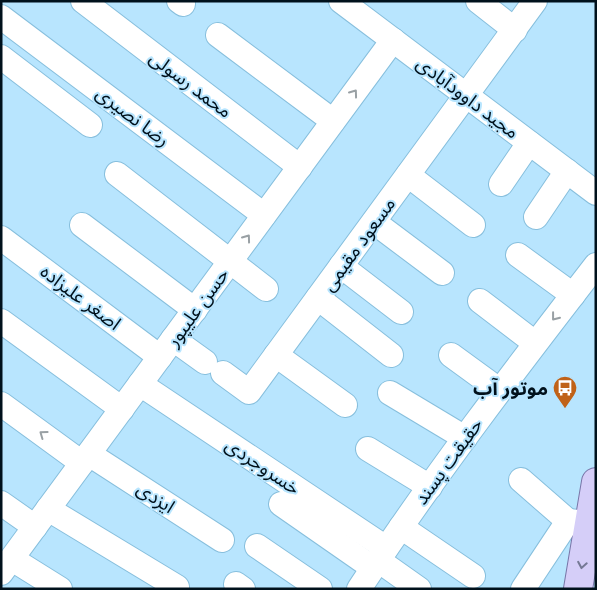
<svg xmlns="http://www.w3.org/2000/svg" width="597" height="590" font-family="'Space Grotesk','Noto Sans Arabic',sans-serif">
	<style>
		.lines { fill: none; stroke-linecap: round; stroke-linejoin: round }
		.minor-casing { stroke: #87bfdd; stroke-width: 26 }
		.major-casing { stroke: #7876a8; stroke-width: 30 }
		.minor { stroke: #fff; stroke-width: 24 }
		.major { stroke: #d5cef8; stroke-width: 28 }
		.oneway { stroke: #99a0a4 }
		.oneway2 { stroke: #757995 }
		.labels { text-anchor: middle; stroke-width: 4; stroke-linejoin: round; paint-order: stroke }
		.street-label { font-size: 19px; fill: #00111c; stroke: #b8e5fe }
		.poi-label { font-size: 19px; font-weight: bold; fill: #00111c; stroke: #b8e5fe; text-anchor: end }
	</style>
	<rect width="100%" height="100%" fill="#b8e5fe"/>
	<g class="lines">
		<defs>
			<g id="minor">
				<path d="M83,1L300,167"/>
				<path d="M179,1L183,4"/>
				<path d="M341,1L596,193"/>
				<path d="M478,1L515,30"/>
				<path d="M1,17L264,215"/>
				<path d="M218,35L333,121"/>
				<path d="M1,57L90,125"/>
				<path d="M117,174L266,289"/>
				<path d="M408,175L473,225"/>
				<path d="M501,184L529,143"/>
				<path d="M536,217L567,171"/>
				<path d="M374,222L442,273"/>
				<path d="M82,225L195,310"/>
				<path d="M1,238L160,357"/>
				<path d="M518,255L573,295"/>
				<path d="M341,266L401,312"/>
				<path d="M318,298L391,355"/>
				<path d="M480,301L535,343"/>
				<path d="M1,321L122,409"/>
				<path d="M173,339L205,362"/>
				<path d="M276,355L345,405"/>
				<path d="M451,355L499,390"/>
				<path d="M223,373L249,392L535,1"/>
				<path d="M140,384L386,548"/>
				<path d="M390,393L465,438"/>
				<path d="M1,404L82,463"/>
				<path d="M368,449L430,487"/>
				<path d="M89,454L222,540"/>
				<path d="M521,480L568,521"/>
				<path d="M1,503L35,527"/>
				<path d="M281,504L373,568"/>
				<path d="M48,509L177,587"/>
				<path d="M401,527L473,576"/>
				<path d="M257,546L320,589"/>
				<path d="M12,559L60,589"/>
				<path d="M378,560L419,589"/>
				<path d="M1,573L393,40"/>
				<path d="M236,584L243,589"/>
				<path d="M359,589C433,477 514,371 596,265"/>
				<path d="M523,589L568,521L589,523"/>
			</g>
			<path id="major" d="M578,589L596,482"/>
		</defs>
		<use href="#minor" class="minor-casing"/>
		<use href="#major" class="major-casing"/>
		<use href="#minor" class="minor"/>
		<use href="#major" class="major"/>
	</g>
	<defs><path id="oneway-chevron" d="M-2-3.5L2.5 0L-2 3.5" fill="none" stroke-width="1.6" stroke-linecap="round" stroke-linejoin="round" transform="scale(1.25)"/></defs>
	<g class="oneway">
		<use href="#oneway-chevron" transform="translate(354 93) rotate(-54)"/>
		<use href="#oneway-chevron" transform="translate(247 238) rotate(-54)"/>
		<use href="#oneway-chevron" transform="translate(555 317) rotate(128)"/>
		<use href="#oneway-chevron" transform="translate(43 434) rotate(-144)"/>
	</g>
	<use class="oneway2" href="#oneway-chevron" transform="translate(582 565) rotate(100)"/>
	<defs>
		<symbol id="bus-pin" viewBox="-11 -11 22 30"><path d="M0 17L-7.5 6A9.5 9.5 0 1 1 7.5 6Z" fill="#c06218" stroke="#b8e5fe"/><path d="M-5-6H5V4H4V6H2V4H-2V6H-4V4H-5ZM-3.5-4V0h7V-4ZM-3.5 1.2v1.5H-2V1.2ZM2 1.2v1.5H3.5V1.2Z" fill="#fff"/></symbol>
	</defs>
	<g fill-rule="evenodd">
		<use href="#bus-pin" x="551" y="374" width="28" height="38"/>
	</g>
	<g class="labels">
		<g class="street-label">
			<text transform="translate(191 84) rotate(37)" y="7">محمد رسولی</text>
			<text transform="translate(468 97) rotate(37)" y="7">مجید داوودآبادی</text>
			<text transform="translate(133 116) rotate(37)" y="7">رضا نصیری</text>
			<text transform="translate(358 244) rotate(-54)" y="7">مسعود مقیمی</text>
			<text transform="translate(81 297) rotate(37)" y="7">اصغر علیزاده</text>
			<text transform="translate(197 307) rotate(-54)" y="7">حسن علیپور</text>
			<text transform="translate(448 461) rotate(-54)" y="7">حقیقت پسند</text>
			<text transform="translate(263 466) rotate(34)" y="7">خسروجردی</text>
			<text transform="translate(156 497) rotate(33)" y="7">ایزدی</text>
		</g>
		<g class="poi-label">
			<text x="548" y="395">موتور آب</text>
		</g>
	</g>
	<rect width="597" height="590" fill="none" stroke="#00111c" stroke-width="5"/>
</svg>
